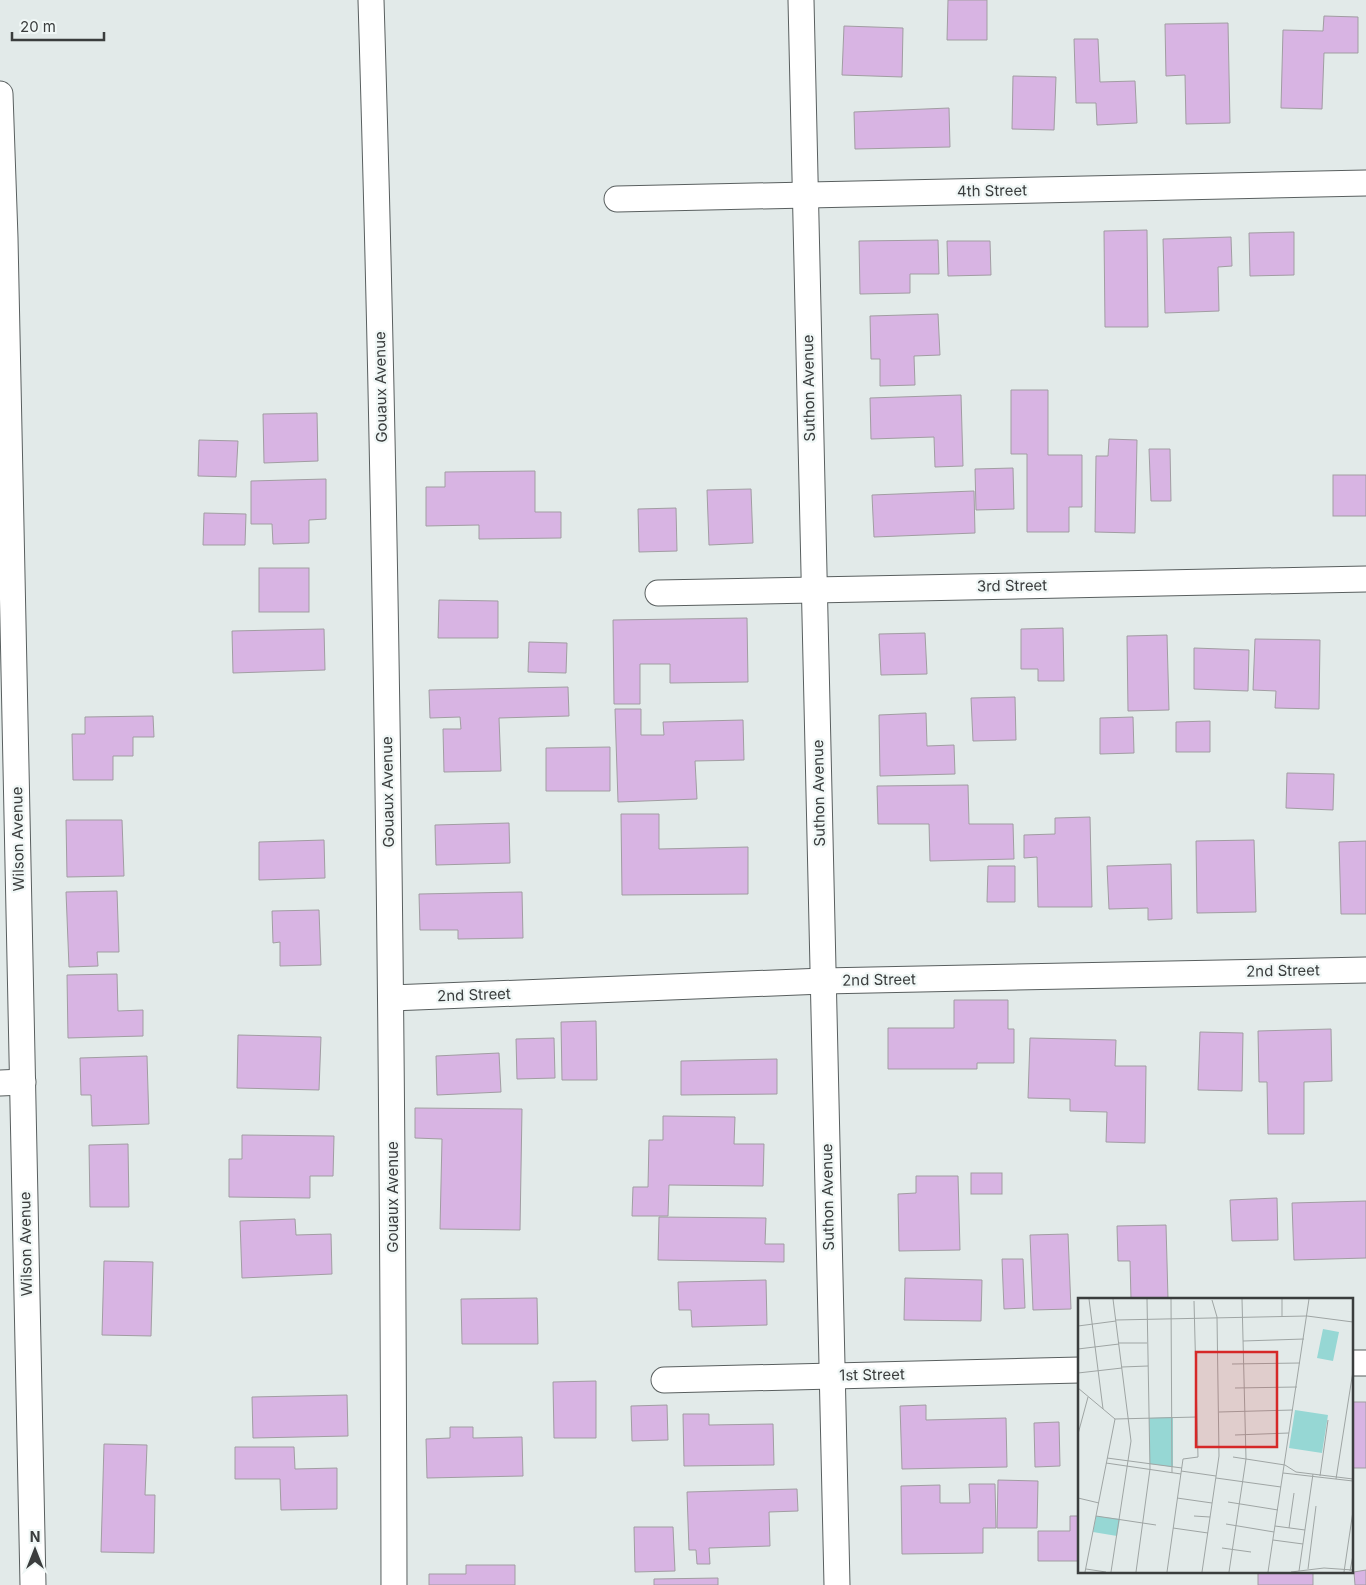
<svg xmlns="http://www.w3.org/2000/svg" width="1366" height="1585" font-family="Inter,sans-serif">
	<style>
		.building { fill: #d8b4e3; stroke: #a19da2 }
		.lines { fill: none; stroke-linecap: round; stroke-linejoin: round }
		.minor-casing { stroke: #595f5f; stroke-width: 27 }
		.minor { stroke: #fff; stroke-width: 25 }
		.labels { text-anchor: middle; stroke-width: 4.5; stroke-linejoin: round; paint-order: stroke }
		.street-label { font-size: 15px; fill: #3a3d3d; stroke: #f0f7f6 }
		.inset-road { fill: none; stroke: #9fa5a4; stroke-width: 1 }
		.view { fill: #d62828; fill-opacity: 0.15; stroke: #d62828; stroke-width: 2.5 }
		.inset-edge { fill: none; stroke: #3a3d3d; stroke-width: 2.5 }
	</style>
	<rect width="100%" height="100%" fill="#e2eae9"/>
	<g class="building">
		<path d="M948,0H987V40H947Z"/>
		<path d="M1324,16L1358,17V53H1324L1322,109L1281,108L1283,30L1323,31Z"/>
		<path d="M1228,23L1230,123L1186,124L1185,75L1166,76L1165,24Z"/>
		<path d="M844,26L903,28L902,77L842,75Z"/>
		<path d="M1074,39H1098L1100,82L1135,81L1137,123L1097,125L1096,103H1076Z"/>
		<path d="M1013,76L1056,77L1054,130L1012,129Z"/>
		<path d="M949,108L950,147L855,149L854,112Z"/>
		<path d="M1147,230L1148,327H1105L1104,231Z"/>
		<path d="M1294,232V275L1250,276L1249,233Z"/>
		<path d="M1231,237L1232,266L1218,267L1219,311L1165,313L1163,239Z"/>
		<path d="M938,240L939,274H910V293L860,294L859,241Z"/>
		<path d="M947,241H990L991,275L948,276Z"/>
		<path d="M938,314L940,355L914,356L915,385L880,386V359H871L870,316Z"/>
		<path d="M1011,390H1048V455H1082V507H1069V532H1027V454H1011Z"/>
		<path d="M961,395L963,466L935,467L934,437L871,439L870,398Z"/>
		<path d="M317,413L318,461L264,463L263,414Z"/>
		<path d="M1109,439L1137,440L1135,533L1095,532L1096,456H1108Z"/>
		<path d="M199,440L238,441L236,477L198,476Z"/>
		<path d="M1149,449H1170L1171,501H1151Z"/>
		<path d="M1013,468L1014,509L976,510L975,469Z"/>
		<path d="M535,471V512H561V538L479,539V525L426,526V487H445V472Z"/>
		<rect x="1333" y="475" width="33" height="41"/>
		<path d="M326,479V519L309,520V543L273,544L272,524H251V481Z"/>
		<path d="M751,489L753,543L709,545L707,490Z"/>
		<path d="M974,491L975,533L874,537L872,495Z"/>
		<path d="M676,508L677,551L639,552L638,509Z"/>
		<path d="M204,513L246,514L245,545H203Z"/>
		<rect x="259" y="568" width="50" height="44"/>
		<path d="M439,600L498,601V638H438Z"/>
		<path d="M747,618L748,682L670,683V664H640V704H614L613,620Z"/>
		<path d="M1063,628L1064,681H1038V669H1021V629Z"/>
		<path d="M324,629L325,670L233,673L232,631Z"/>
		<path d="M925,633L927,674L881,675L879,634Z"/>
		<path d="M1167,635L1169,710L1128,711L1127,636Z"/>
		<path d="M1255,639L1320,640L1319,709L1275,708L1276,691L1253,690Z"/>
		<path d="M529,642L567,643L566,673L528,672Z"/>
		<path d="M1194,648L1249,650L1248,691L1194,689Z"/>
		<path d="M568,687L569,716L499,718L501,771L444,772L443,729H461L460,717L430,718L429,690Z"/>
		<path d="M1015,697L1016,740L973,741L971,698Z"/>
		<path d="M615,709H641V735H664L663,722L743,720L744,760L695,761L697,799L618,802Z"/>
		<path d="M926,713L927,746L954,745L955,774L880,776L879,715Z"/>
		<path d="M153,716L154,737H133V756H113V780H73L72,734H85V717Z"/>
		<path d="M1133,717L1134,753L1100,754V718Z"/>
		<path d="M1210,721V752H1176V722Z"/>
		<path d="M610,747V791H546V748Z"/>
		<path d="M1287,773L1334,774L1333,810L1286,808Z"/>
		<path d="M968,785L969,824H1013L1014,859L930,861L929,824H878L877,786Z"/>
		<path d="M621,814H659V849L748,847V894L622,895Z"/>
		<path d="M1090,817L1092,907H1038L1037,857L1024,858V835L1055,834V818Z"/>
		<path d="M66,820H122L124,876L67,877Z"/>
		<path d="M509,823L510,863L436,865L435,825Z"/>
		<path d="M324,840L325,878L259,880V842Z"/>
		<path d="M1254,840L1256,912L1197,913L1196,841Z"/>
		<path d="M1366,841V914H1341L1339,842Z"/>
		<path d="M1171,864L1172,919L1148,920V908L1109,909L1107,866Z"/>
		<path d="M988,866H1015V902H987Z"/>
		<path d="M117,891L119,952H97L98,966L69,967L66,892Z"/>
		<path d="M522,892L523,938L458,939V930H420L419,894Z"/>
		<path d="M319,910L321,965L280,966V942L273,943L272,911Z"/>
		<path d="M117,974L118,1011L143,1010V1036L68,1038L67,975Z"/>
		<path d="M954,1000H1008V1029H1014V1063H977V1069H888V1028H954Z"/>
		<path d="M596,1021L597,1080H562L561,1022Z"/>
		<path d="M1331,1029L1332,1081L1304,1082V1134H1268L1267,1082H1259L1258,1031Z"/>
		<path d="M1200,1032L1243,1033L1242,1091L1198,1090Z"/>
		<path d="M238,1035L321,1037L319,1090L237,1088Z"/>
		<path d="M554,1038L555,1078L517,1079L516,1039Z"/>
		<path d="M1030,1038L1116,1040L1115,1066H1146L1145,1143L1106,1142L1107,1112L1070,1111V1099L1028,1098Z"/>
		<path d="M499,1053L501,1092L437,1095L436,1056Z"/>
		<path d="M147,1056L149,1124L92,1126L91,1095H81L80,1058Z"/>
		<path d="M777,1059V1094L681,1095V1061Z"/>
		<path d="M415,1108L522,1109L520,1230L440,1229L442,1139L415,1138Z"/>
		<path d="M663,1116L735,1117L734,1144H764L763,1186L669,1185L668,1216H632L633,1187H648L649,1140H663Z"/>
		<path d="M242,1135L334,1136L333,1176H310V1198L229,1197V1159H242Z"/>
		<path d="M128,1144L129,1207H90L89,1145Z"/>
		<rect x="971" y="1173" width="31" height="21"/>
		<path d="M916,1176H958L960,1250L899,1251L898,1194L916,1193Z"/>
		<path d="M1277,1198L1278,1240L1232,1241L1230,1200Z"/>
		<path d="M1366,1201V1258L1294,1260L1292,1203Z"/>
		<path d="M659,1217L766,1218L765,1244H784V1262L658,1260Z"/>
		<path d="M295,1219L296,1235L331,1234L332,1274L242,1278L240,1221Z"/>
		<path d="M1166,1225L1168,1299H1131L1130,1261H1118L1117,1226Z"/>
		<path d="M1068,1234L1071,1309L1033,1310L1030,1235Z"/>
		<path d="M1002,1259H1023L1025,1308L1004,1309Z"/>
		<path d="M104,1261L153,1262L151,1336L102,1335Z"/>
		<path d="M905,1278L982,1280L981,1321L904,1320Z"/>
		<path d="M766,1280L767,1325L692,1327L691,1310H679L678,1282Z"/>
		<path d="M537,1298L538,1344H462L461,1299Z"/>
		<path d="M596,1381V1438H554L553,1382Z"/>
		<path d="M347,1395L348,1436L253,1438L252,1397Z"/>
		<rect x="1352" y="1402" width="14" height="66"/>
		<path d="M667,1405L668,1440L632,1441L631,1406Z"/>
		<path d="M926,1405V1420L1006,1418L1007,1467L902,1469L900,1406Z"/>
		<path d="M683,1414H709V1425L773,1424L774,1465L684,1466Z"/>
		<path d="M1059,1422L1060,1466L1035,1467L1034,1423Z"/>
		<path d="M450,1427H473V1438L522,1437L523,1476L427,1478L426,1439L450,1438Z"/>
		<path d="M104,1444L147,1445L145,1495H155L154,1553L101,1552Z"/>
		<path d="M235,1447H294L295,1469L337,1468V1509L281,1510L280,1479H235Z"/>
		<path d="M998,1480L1038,1481L1037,1528H997Z"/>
		<path d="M969,1484H995L996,1528H983V1553L902,1554L901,1486L940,1485V1503H970Z"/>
		<path d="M797,1489L798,1511L769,1512L770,1546L709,1548L710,1564H697L696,1550H689L687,1492Z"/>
		<path d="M1070,1516H1080V1561H1038V1531H1070Z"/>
		<path d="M634,1527H673L675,1571L635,1572Z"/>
		<path d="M466,1565H515V1585H429V1574H466Z"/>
		<path d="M1366,1570V1585H1355L1354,1572Z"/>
		<rect x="1258" y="1571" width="55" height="14"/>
		<path d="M718,1578V1585H654V1579Z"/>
	</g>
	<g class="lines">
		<defs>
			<g id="minor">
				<path d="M371,0C387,528 393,1057 394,1585"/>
				<path d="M801,0L837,1585"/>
				<path d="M0,94L5,238L33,1585"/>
				<path d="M617,199L1366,183"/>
				<path d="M658,593L1366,579"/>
				<path d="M391,998L823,981L1366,970"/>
				<path d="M0,1083L23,1082"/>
				<path d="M1352,1363H1366"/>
				<path d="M664,1380L1080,1370"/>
			</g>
		</defs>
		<use href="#minor" class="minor-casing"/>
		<use href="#minor" class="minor"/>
	</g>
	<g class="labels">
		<g class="street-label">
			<text transform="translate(992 191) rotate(-1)" y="5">4th Street</text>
			<text transform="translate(381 387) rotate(-91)" y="5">Gouaux Avenue</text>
			<text transform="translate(809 388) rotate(-91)" y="5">Suthon Avenue</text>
			<text transform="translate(1012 586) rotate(-1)" y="5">3rd Street</text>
			<text transform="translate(388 792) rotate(-91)" y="5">Gouaux Avenue</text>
			<text transform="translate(819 793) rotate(-91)" y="5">Suthon Avenue</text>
			<text transform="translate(18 839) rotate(-91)" y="5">Wilson Avenue</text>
			<text transform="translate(1283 971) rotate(-1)" y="5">2nd Street</text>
			<text transform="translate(879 980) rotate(-1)" y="5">2nd Street</text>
			<text transform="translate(474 995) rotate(-2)" y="5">2nd Street</text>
			<text transform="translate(393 1197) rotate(-90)" y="5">Gouaux Avenue</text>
			<text transform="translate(828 1197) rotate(-91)" y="5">Suthon Avenue</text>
			<text transform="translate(26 1244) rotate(-91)" y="5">Wilson Avenue</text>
			<text transform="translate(872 1375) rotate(-1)" y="5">1st Street</text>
		</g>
	</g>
	<g transform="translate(1078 1298)">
		<rect width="275" height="275" fill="#e2eae9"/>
		<path d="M245,31L261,34L255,63L239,60ZM217,112L250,117L244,155L211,150ZM95,119V169L72,166L71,120ZM18,218L42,221L39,238L15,234Z" fill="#96d7d4"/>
		<path class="inset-road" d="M11,1L25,111M93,1L94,175M204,1V18M38,22L229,18L275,24M0,28L38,23M165,43L226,41M41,45H69M0,51L41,46M154,66L222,65M44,69L70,68M0,75L44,70M0,90L37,121M157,90L219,89M141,114L215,112M37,121L119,119M0,136L10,99M157,137L211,135M155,159L207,167L218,174L275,181M29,160L104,170M28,165L103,176M103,173L138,178M205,175L275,183M242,178L250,122M138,180L203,189M258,181L275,73M0,200L21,205M99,200L134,205M150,204L200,212M18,218L78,227M116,218L132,219M148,226L196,234M197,228L227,232M95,230L130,235M211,230L216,195M195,242L225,246M144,250L173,254M8,271L28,274M230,271L238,208M221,273L235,176M272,273L275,257M7,274L37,121M33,274L53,143L35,1M58,274L72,171L69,1M89,274L105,161L120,159L116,3M124,274L141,158L139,19L134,2M151,274L168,161L164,1M190,274L231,1M213,274L246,270L275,272M266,274L275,213"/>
		<path class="view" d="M118,54H199V149H118Z"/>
		<rect width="275" height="275" class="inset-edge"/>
	</g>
	<g transform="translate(35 1550)" stroke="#f0f7f6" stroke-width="4" paint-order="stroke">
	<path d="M0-4L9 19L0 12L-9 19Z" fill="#3a3d3d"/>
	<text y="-8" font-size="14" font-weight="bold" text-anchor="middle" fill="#3a3d3d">N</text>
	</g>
	<path d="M12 32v8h92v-8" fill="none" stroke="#3a3d3d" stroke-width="2.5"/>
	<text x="20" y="32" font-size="15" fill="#3a3d3d" stroke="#f0f7f6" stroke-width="4" paint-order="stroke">20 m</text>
</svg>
